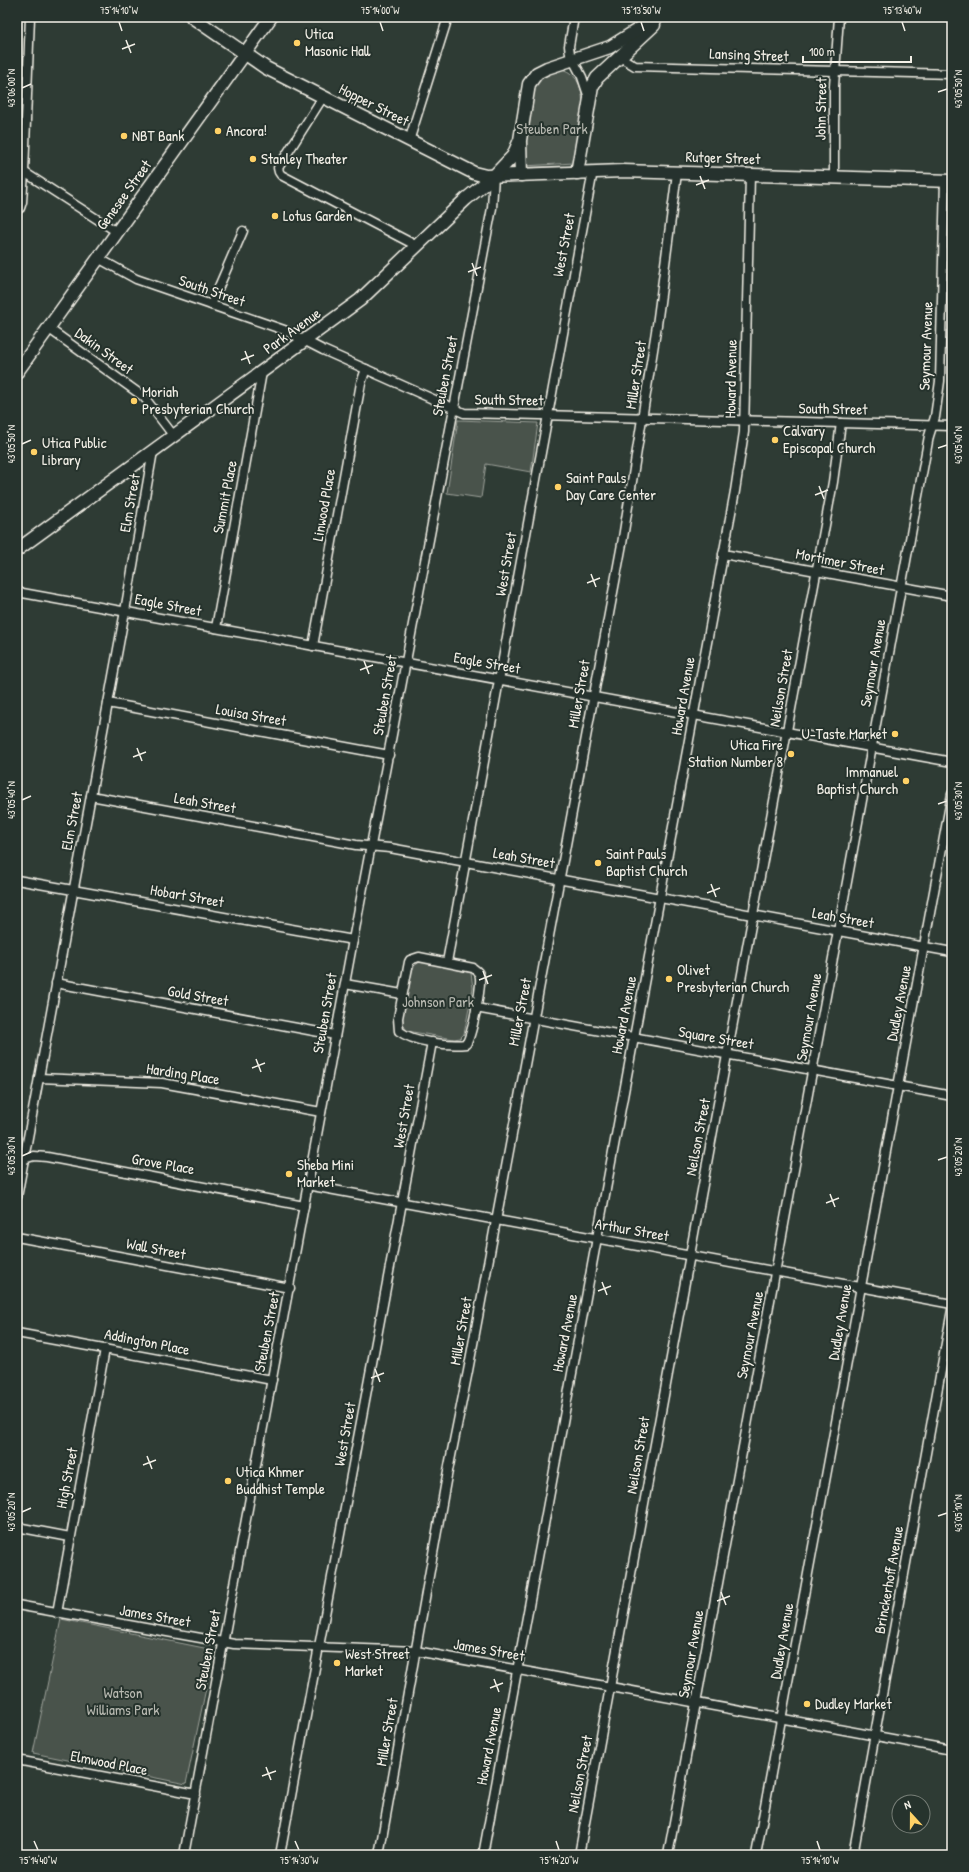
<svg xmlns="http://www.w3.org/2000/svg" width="969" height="1872" font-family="'Patrick Hand',sans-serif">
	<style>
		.green { fill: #48524c; stroke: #9ea29a }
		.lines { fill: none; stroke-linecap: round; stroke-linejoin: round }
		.street-casing { stroke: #f4f1e8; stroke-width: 11 }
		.secondary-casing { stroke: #f4f1e8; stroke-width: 15 }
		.street { stroke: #26332d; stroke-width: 8 }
		.secondary { stroke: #26332d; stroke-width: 12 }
		.ticks { fill: none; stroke: #f4f1e8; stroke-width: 1.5 }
		.poi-dot { fill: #ffd166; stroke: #26332d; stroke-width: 1.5 }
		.labels { text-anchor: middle; stroke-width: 4; stroke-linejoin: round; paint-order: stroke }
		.poi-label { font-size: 15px; fill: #f4f1e8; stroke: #26332d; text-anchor: start }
		.street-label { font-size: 15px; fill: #f4f1e8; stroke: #26332d }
		.park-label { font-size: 15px; fill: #b8b9b1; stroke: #26332d }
		.neatline { fill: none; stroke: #f4f1e8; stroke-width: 1.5 }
		.ticks-label { font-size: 10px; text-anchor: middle; fill: #f4f1e8 }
	</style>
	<rect width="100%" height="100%" fill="#2e3b34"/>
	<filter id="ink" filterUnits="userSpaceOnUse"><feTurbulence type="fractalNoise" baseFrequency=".025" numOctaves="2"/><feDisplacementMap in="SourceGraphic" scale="8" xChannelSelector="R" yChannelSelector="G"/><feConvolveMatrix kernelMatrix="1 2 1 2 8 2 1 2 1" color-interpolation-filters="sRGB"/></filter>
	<g filter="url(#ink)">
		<g class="green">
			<path d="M562,69C597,80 578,136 574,163L524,166L523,148L533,88L542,74Z"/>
			<path d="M458,420L538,423L531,472L486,464L481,498L447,493Z"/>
			<path d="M421,961L471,973L473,988L464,1034L460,1038L454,1039L407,1031C395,1015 407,989 412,971L414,966Z"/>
			<path d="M61,1619L214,1650L186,1784L33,1753Z"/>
		</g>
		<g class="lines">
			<defs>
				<g id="street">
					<path d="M574,17L569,46L570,54L582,77L589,98"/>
					<path d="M620,57L635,66L952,74"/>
					<path d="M323,97L278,168L279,172L281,175L417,246"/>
					<path d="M409,141L448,17"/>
					<path d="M24,172L117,232"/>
					<path d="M834,177V86L839,17"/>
					<path d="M17,208H20L22,202L24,172L30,17"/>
					<path d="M98,258L136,279L284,330L323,350L464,413L952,426"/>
					<path d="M211,305L243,231"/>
					<path d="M48,328L144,397L173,435"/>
					<path d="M723,554L952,596"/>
					<path d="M17,592L952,762"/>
					<path d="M216,628L262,372"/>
					<path d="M313,646L361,383L366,369"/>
					<path d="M108,703L389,755"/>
					<path d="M91,796L356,845L390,848L466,862L952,952"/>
					<path d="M17,880L353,940"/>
					<path d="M419,957L473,968C477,971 480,973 480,978C481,989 472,1036 466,1044C448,1046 413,1042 399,1031L398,1018L409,962L410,960Z"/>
					<path d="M447,962L593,171"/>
					<path d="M56,983L335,1035"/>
					<path d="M345,984L402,994"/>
					<path d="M476,1008L952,1096"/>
					<path d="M39,1078L162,1083L321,1112"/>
					<path d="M17,1161L34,1156L47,1157L304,1206"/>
					<path d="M307,1185L952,1304"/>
					<path d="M17,1197L125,611L153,451"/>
					<path d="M17,1237L290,1288"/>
					<path d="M17,1333L272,1380"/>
					<path d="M17,1527L70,1537"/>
					<path d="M17,1605L234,1644L416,1651L952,1750"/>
					<path d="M57,1613L105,1349"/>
					<path d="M17,1760L196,1794"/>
					<path d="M184,1855L353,940L492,208L494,176"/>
					<path d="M280,1855L432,1042"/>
					<path d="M379,1855L446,1481L468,1371L622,544L657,325L677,173"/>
					<path d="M483,1855L735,491L744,432L750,175"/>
					<path d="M579,1855L833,482L841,423"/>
					<path d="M668,1855L929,436L935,417L940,381L945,180"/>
					<path d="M756,1855L952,794"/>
					<path d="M853,1855L952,1310"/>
				</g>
				<g id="secondary">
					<path d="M192,17L266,68L474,173L486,176L623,171L952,181"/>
					<path d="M520,143L521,175"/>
					<path d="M577,173L592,87L597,78L654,25"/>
					<path d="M17,372L271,17"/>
					<path d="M17,550L360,300L466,199L494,176L513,156L520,140L529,84L537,73L547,68L610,47L658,17"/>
				</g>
			</defs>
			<use href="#street" class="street-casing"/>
			<use href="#secondary" class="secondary-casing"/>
			<use href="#street" class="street"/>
			<use href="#secondary" class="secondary"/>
		</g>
	</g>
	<path class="ticks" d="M119,22L122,31M380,22L383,31M641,22L644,31M902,22L905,31M126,40L131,53M122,49L135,44M22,88L31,84M938,92L947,89M700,176L705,189M696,185L709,180M472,263L477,276M468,272L481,267M245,351L250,364M241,360L254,355M22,444L31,440M938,448L947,445M819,486L824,499M815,495L828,490M591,574L596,587M587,583L600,578M364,661L369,674M360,670L373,665M137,748L142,761M133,757L146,752M22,800L31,796M938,804L947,801M711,884L716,897M707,893L720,888M483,971L488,984M479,980L492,975M256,1059L261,1072M252,1068L265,1063M22,1156L31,1152M938,1160L947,1157M830,1194L835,1207M826,1203L839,1198M602,1282L607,1295M598,1291L611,1286M375,1369L380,1382M371,1378L384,1373M147,1456L152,1469M143,1465L156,1460M22,1512L31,1508M938,1516L947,1513M721,1592L726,1605M717,1601L730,1596M494,1679L499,1692M490,1688L503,1683M266,1767L271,1780M262,1776L276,1771M34,1841L38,1850M295,1841L299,1850M556,1841L559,1850M817,1841L820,1850"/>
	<g class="poi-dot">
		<circle cx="297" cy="43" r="4"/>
		<circle cx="218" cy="131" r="4"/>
		<circle cx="124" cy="136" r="4"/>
		<circle cx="253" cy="159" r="4"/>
		<circle cx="275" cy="216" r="4"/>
		<circle cx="134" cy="401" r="4"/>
		<circle cx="775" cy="440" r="4"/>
		<circle cx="34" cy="452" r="4"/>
		<circle cx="558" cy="487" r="4"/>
		<circle cx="895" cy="734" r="4"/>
		<circle cx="791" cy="754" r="4"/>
		<circle cx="906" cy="781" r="4"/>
		<circle cx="598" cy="863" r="4"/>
		<circle cx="669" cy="979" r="4"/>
		<circle cx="289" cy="1174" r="4"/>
		<circle cx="228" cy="1481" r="4"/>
		<circle cx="337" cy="1663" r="4"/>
		<circle cx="807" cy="1704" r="4"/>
	</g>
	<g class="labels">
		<g class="poi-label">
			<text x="305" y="39">Utica<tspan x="305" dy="17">Masonic Hall</tspan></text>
			<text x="226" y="136">Ancora!</text>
			<text x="132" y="141">NBT Bank</text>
			<text x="261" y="164">Stanley Theater</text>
			<text x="283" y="221">Lotus Garden</text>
			<text x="142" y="397">Moriah<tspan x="142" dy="17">Presbyterian Church</tspan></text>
			<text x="783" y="436">Calvary<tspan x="783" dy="17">Episcopal Church</tspan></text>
			<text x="42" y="448">Utica Public<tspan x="42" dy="17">Library</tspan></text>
			<text x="566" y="483">Saint Pauls<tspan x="566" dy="17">Day Care Center</tspan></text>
			<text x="887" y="739" text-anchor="end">U-Taste Market</text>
			<text x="783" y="750" text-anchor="end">Utica Fire<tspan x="783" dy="17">Station Number 8</tspan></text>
			<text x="898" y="777" text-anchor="end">Immanuel<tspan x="898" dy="17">Baptist Church</tspan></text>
			<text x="606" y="859">Saint Pauls<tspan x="606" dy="17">Baptist Church</tspan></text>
			<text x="677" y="975">Olivet<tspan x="677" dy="17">Presbyterian Church</tspan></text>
			<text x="297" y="1170">Sheba Mini<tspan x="297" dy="17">Market</tspan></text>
			<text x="236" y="1477">Utica Khmer<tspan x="236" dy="17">Buddhist Temple</tspan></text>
			<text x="345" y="1659">West Street<tspan x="345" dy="17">Market</tspan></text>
			<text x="815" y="1709">Dudley Market</text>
		</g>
		<g class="street-label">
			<text transform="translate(749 55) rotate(2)" y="5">Lansing Street</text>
			<text transform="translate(374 105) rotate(27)" y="5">Hopper Street</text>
			<text transform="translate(821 109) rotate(-89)" y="5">John Street</text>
			<text transform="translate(723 158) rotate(2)" y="5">Rutger Street</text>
			<text transform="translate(124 195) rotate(-54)" y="5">Genesee Street</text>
			<text transform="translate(564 245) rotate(-79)" y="5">West Street</text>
			<text transform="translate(212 291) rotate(19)" y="5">South Street</text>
			<text transform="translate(292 331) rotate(-36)" y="5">Park Avenue</text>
			<text transform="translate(926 346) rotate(-88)" y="5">Seymour Avenue</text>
			<text transform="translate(104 351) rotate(36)" y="5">Dakin Street</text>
			<text transform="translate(636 375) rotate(-81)" y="5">Miller Street</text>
			<text transform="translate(445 376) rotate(-79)" y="5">Steuben Street</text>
			<text transform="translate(731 379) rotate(-89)" y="5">Howard Avenue</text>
			<text transform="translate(509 400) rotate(1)" y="5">South Street</text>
			<text transform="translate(833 409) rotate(1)" y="5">South Street</text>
			<text transform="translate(225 497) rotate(-79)" y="5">Summit Place</text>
			<text transform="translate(130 503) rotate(-80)" y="5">Elm Street</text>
			<text transform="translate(324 505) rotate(-80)" y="5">Linwood Place</text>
			<text transform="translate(840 562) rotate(11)" y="5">Mortimer Street</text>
			<text transform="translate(506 564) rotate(-80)" y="5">West Street</text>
			<text transform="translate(168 605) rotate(11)" y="5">Eagle Street</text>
			<text transform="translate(487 663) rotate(10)" y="5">Eagle Street</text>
			<text transform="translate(873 663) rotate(-80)" y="5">Seymour Avenue</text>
			<text transform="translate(781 688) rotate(-80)" y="5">Neilson Street</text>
			<text transform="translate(579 694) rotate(-80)" y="5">Miller Street</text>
			<text transform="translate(385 695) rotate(-80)" y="5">Steuben Street</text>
			<text transform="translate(683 696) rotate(-80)" y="5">Howard Avenue</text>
			<text transform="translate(251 715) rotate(10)" y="5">Louisa Street</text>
			<text transform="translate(205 803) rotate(10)" y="5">Leah Street</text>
			<text transform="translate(72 821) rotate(-79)" y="5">Elm Street</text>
			<text transform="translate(524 858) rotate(10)" y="5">Leah Street</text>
			<text transform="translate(187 896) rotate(10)" y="5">Hobart Street</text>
			<text transform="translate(843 918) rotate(10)" y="5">Leah Street</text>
			<text transform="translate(198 996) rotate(10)" y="5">Gold Street</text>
			<text transform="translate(899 1003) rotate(-79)" y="5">Dudley Avenue</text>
			<text transform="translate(520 1012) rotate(-79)" y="5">Miller Street</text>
			<text transform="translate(325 1013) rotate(-80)" y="5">Steuben Street</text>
			<text transform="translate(624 1015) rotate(-79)" y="5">Howard Avenue</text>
			<text transform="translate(809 1017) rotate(-80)" y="5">Seymour Avenue</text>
			<text transform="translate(716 1038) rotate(10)" y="5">Square Street</text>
			<text transform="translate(183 1074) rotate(9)" y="5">Harding Place</text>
			<text transform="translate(404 1116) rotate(-80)" y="5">West Street</text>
			<text transform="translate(698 1137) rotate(-79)" y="5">Neilson Street</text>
			<text transform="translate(163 1164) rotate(10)" y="5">Grove Place</text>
			<text transform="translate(632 1230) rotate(10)" y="5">Arthur Street</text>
			<text transform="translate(156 1249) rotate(11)" y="5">Wall Street</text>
			<text transform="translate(840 1322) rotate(-80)" y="5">Dudley Avenue</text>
			<text transform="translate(461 1331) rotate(-80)" y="5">Miller Street</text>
			<text transform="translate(267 1332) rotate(-79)" y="5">Steuben Street</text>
			<text transform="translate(565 1333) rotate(-79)" y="5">Howard Avenue</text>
			<text transform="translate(750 1335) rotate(-79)" y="5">Seymour Avenue</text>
			<text transform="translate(147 1342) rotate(11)" y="5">Addington Place</text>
			<text transform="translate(345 1434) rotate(-80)" y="5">West Street</text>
			<text transform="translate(638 1455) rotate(-80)" y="5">Neilson Street</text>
			<text transform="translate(67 1478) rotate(-79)" y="5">High Street</text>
			<text transform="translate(889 1580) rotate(-80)" y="5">Brinckerhoff Avenue</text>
			<text transform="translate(155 1616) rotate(10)" y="5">James Street</text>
			<text transform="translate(782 1641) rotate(-80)" y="5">Dudley Avenue</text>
			<text transform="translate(208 1650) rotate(-79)" y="5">Steuben Street</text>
			<text transform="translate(489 1650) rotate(10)" y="5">James Street</text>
			<text transform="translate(691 1654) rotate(-80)" y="5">Seymour Avenue</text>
			<text transform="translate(387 1732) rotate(-80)" y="5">Miller Street</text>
			<text transform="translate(489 1746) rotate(-79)" y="5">Howard Avenue</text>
			<text transform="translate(109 1763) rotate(11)" y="5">Elmwood Place</text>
			<text transform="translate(580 1774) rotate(-79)" y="5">Neilson Street</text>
		</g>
		<g class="park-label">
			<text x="552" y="134">Steuben Park</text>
			<text x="438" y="1007">Johnson Park</text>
			<text x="123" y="1698">Watson<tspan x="123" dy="17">Williams Park</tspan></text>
		</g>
	</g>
	<rect width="969" height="1872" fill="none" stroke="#26332d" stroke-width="44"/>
	<g transform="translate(911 1814) rotate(339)"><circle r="19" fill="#26332d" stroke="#787f78"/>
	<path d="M0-3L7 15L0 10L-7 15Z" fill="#ffd166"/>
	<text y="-6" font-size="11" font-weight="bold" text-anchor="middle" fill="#f4f1e8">N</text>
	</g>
	<path d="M803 56v6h108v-6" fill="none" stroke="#f4f1e8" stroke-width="2"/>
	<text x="809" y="56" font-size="12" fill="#f4f1e8" stroke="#26332d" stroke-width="3" paint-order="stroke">100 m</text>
	<rect x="22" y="22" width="925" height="1828" class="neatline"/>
	<g class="ticks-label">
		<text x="119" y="14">75°14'10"W</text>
		<text x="380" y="14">75°14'00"W</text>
		<text x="641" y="14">75°13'50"W</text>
		<text x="902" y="14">75°13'40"W</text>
		<text transform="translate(11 88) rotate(-90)" y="4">43°06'00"N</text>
		<text transform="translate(958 89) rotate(-90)" y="4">43°05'50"N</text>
		<text transform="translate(11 444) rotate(-90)" y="4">43°05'50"N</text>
		<text transform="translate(958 445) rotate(-90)" y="4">43°05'40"N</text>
		<text transform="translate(11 800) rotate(-90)" y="4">43°05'40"N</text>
		<text transform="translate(958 801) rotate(-90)" y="4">43°05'30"N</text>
		<text transform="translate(11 1156) rotate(-90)" y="4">43°05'30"N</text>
		<text transform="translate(958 1157) rotate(-90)" y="4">43°05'20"N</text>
		<text transform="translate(11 1512) rotate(-90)" y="4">43°05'20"N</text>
		<text transform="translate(958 1513) rotate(-90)" y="4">43°05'10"N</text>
		<text x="38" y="1864">75°14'40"W</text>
		<text x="299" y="1864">75°14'30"W</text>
		<text x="559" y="1864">75°14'20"W</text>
		<text x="820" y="1864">75°14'10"W</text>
	</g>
</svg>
